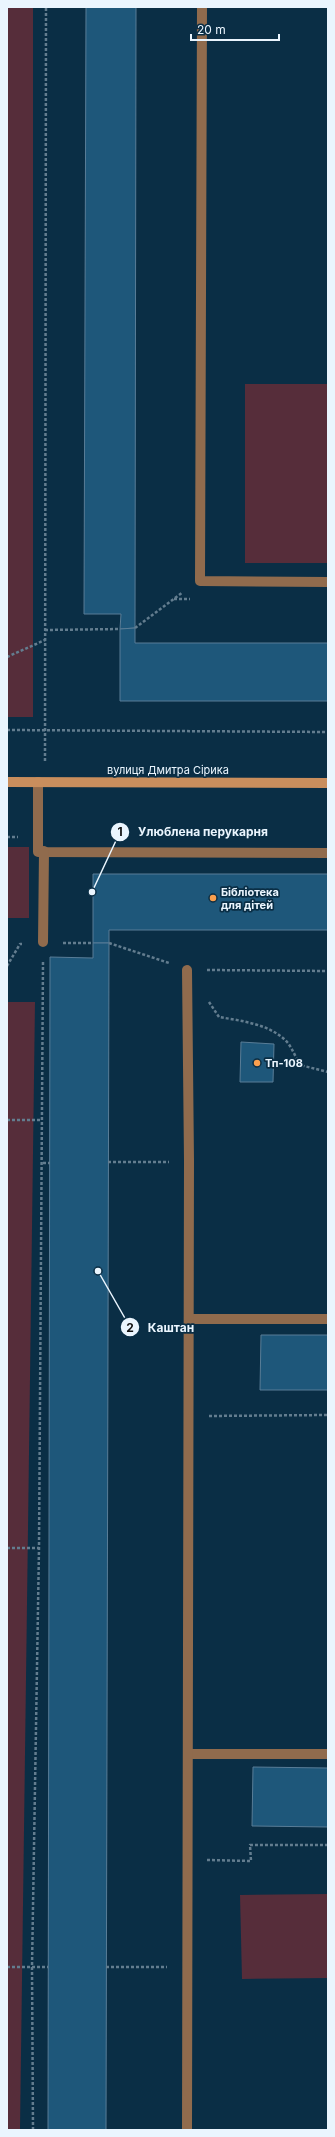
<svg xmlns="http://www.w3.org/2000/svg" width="335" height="2137" font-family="Inter,sans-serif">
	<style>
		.green { fill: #562d3a }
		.building { fill: #1e577a; stroke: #597d97 }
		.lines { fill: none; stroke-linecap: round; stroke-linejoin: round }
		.path { stroke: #637d8f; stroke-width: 2.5; stroke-dasharray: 3 2; stroke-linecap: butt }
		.lane { stroke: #906b4d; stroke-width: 10 }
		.secondary { stroke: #c98e5d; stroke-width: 10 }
		.poi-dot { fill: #fa9f4e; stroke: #0a2e45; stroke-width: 1.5 }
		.labels { text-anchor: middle; stroke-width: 3.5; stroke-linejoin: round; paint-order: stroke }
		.street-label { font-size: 11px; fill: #eaf5fe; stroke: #0a2e45 }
		.poi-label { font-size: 11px; font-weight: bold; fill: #eaf5fe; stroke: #0a2e45; text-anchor: start }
		.leader { fill: none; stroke: #eaf5fe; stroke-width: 1.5 }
		.callout-dot { fill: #eaf5fe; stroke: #0a2e45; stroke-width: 1.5 }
		.mark-label { font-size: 12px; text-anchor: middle; font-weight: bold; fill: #111 }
		.callout-label { font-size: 12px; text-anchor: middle; font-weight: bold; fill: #eaf5fe; stroke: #0a2e45; stroke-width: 3.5; stroke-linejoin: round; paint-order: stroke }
	</style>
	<rect width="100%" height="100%" fill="#0a2e45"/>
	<g class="green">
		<rect x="7" y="7" width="26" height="710"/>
		<rect x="245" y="384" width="83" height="179"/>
		<rect x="7" y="847" width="22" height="71"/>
		<path d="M7,1002H35L20,2130H7Z"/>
		<path d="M328,1894V1978L242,1979L240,1895Z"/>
	</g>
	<g class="building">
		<path d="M86,7H136L135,628L120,629L121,614H84Z"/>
		<path d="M135,628V643H328V701H120V629Z"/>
		<path d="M93,874H328V930H109V943H93Z"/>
		<path d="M93,943H109L106,2130H48L50,957L93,958Z"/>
		<path d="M241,1042L274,1044L273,1082H240Z"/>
		<path d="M261,1335H328V1390H260Z"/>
		<path d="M253,1767L328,1768V1827L252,1826Z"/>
	</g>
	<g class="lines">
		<g class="path">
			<path d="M174,599H190"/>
			<path d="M135,628L183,592"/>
			<path d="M45,630L120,629"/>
			<path d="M7,657L45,640"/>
			<path d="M7,730L328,732"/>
			<path d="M45,761L46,7"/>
			<path d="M7,837H18"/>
			<path d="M63,943H93"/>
			<path d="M109,943L169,963"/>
			<path d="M7,966L20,944H22"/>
			<path d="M207,970L328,971"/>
			<path d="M209,1002L219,1017C242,1021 271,1024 288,1043C293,1050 296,1058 300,1065L328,1072"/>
			<path d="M7,1120H42"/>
			<path d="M108,1162H169"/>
			<path d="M43,1163H50"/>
			<path d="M209,1416L328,1415"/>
			<path d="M7,1548H39"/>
			<path d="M207,1860L251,1861L250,1845H328"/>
			<path d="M7,1967H48"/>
			<path d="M106,1967H167"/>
			<path d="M33,2130L32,1967L39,1548L43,961"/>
		</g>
		<g class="lane">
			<path d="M202,7L200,581L328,582"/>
			<path d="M38,782V852L328,853"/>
			<path d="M43,942L44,851"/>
			<path d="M189,1319H328"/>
			<path d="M188,1754H328"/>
			<path d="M187,2130L189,1161L187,970"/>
		</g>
		<path class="secondary" d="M7,782L328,783"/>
	</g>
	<g class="poi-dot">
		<circle cx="213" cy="898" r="4"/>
		<circle cx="257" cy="1063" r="4"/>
	</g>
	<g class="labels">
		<g class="street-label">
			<text x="168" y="774">вулиця Дмитра Сірика</text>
		</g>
		<g class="poi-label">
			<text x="221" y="896">Бібліотека<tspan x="221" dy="13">для дітей</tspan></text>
			<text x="265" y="1067">Тп-108</text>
		</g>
	</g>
	<path class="leader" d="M92 892L120 832M98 1271L130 1327"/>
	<g class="callout-dot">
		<circle cx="92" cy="892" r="4"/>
		<circle cx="98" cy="1271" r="4"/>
		<circle cx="120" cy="832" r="10"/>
		<circle cx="130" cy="1327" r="10"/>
	</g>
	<g class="mark-label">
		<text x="120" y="836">1</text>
		<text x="130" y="1332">2</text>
	</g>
	<g class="callout-label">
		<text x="203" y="836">Улюблена перукарня</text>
		<text x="171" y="1332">Каштан</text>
	</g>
	<rect width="335" height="2137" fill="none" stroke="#eaf5fe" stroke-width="16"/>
	<path d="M191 34v6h88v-6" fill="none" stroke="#eaf5fe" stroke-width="2"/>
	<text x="197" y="34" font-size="12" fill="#eaf5fe" stroke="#0a2e45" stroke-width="3" paint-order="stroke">20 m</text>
</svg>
